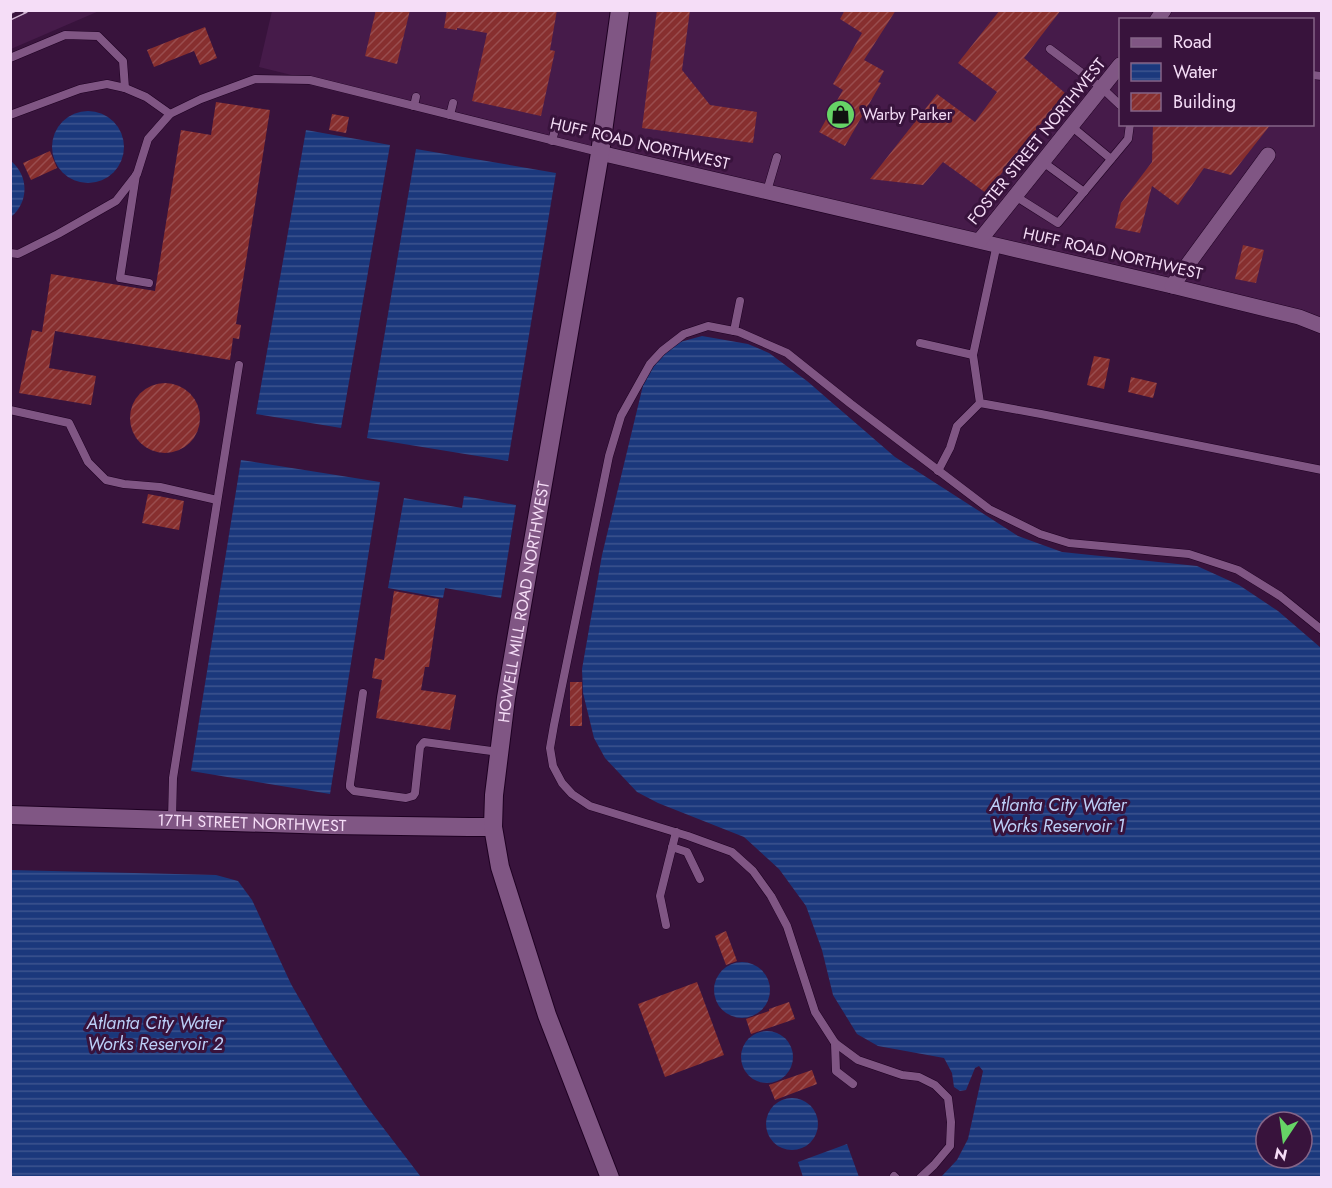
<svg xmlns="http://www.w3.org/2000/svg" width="1332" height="1188" font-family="Jost,sans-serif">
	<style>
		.built { fill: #461b4a; fill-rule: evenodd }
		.water { fill: url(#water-rules); fill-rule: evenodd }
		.building { fill: url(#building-hatch) }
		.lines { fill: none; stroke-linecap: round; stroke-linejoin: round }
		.lane-casing { stroke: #1e0022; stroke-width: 9 }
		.street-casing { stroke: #1e0022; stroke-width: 16 }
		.secondary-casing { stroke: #1e0022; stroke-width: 20 }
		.lane { stroke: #805684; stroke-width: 8 }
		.street { stroke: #805684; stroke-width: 15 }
		.secondary { stroke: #805684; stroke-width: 18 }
		.rail-casing { stroke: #ceb3d0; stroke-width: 7 }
		.rail { stroke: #38133c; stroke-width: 4.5; stroke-dasharray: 14; stroke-linecap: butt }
		.labels { text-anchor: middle; stroke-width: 6; stroke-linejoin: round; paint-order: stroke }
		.poi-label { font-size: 16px; fill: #f5ddf7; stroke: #38133c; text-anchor: start }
		.street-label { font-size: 16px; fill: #f5ddf7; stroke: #38133c }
		.water-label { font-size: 18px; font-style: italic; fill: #bbcff7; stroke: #38133c }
	</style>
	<defs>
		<pattern id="water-rules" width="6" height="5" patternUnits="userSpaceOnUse" patternTransform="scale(1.5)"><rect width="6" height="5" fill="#1b387c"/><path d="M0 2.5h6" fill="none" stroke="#3d548f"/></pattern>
		<pattern id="building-hatch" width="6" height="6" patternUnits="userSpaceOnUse" patternTransform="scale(1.5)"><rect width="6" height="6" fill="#872f2f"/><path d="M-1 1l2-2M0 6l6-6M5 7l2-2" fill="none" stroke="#994d4e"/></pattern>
	</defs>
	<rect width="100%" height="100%" fill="#38133c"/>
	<g class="built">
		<path d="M11,10H99V11L11,49Z"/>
		<path d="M272,11H1321V319L591,149L259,67ZM1120,20H1312V124H1120Z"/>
	</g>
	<g class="water">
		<circle cx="88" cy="147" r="36"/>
		<path d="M306,130L390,145L341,428L256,414Z"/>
		<path d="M416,149L556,173L508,461L367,438Z"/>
		<path d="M11,161C29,176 29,202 11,217Z"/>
		<path d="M702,336L748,344L769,353L807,381L895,457L1018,536L1062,552L1197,566L1239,585L1278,611L1321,648V1177H941L957,1160L968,1139L983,1071L979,1066L975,1068L966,1090L960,1091L954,1087L952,1073L944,1058L878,1046L857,1034L833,995L822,950L806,906L779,869L744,837L658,803L637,792L605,758L594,738L583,693L582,669L602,555L646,373L661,356L680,342ZM1266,1122H1302V1158H1266Z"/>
		<path d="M241,460L380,482L330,794L191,771Z"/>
		<path d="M464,496L516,505L501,598L445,588L443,598L388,588L404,498L462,508Z"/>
		<path d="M11,870L216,875L238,881L252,900L291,984L326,1045L365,1104L421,1177H11Z"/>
		<circle cx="742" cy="990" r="28"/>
		<circle cx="767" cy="1057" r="26"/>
		<circle cx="792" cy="1124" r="26"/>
		<path d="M847,1144L859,1177H803L798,1162Z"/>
	</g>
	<g class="building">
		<path d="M376,10H410L397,64L365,56Z"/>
		<path d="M447,10H557L550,50L555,51L541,116L472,101L487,33L457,28V30L444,28Z"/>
		<path d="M657,10H690L682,70L710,105L757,112L753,143L642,128Z"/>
		<path d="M845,10H896L864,60L884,71L878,82L881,83L845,146L819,132L843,90L833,84L862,33L840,19Z"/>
		<path d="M1000,10H1061L1024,58L1065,93L986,193L943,162L923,185L870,179L937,94L975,122L997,92L958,63Z"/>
		<path d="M205,27L217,58L200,65L194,51L154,67L147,50Z"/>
		<path d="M216,102L270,110L236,324L241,325L239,339L233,338L230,360L55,331L49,368L96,376L91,405L19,393L32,330L42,332L51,274L155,291L181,130L211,135Z"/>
		<path d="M332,114L349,117L346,133L329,130Z"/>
		<path d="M1153,124H1271L1231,175L1204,168L1178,205L1152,186L1140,233L1115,228L1121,203L1152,162Z"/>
		<path d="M50,151L57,168L31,180L23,163Z"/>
		<path d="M1243,245L1264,250L1256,283L1235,279Z"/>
		<path d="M1094,356L1110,359L1104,389L1087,385Z"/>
		<path d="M1131,377L1157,383L1153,398L1128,392Z"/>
		<circle cx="165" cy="418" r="35"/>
		<path d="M148,494L184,501L179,530L142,523Z"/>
		<path d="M394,591L439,599L429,667H425L421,690L456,695L450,730L376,718L382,680L372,678L375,658L384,660Z"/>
		<rect x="570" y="682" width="12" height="44"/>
		<path d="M726,931L737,961L726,965L715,936Z"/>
		<path d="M697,982L724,1055L665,1077L638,1004Z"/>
		<path d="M789,1002L795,1019L751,1034L746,1019L769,1011V1009Z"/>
		<path d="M812,1070L817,1084L775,1100L769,1085Z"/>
	</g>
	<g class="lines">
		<defs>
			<g id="lane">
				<path d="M1050,49L1102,88L1120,105"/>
				<path d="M10,58L65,35L98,36L123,61L125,88"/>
				<path d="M1312,75L1322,76"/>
				<path d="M414,106L416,97"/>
				<path d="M10,115L80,89L107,84L125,88L146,97L170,114"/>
				<path d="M450,115L453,103"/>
				<path d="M1071,126L1111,159"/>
				<path d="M552,141L556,126"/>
				<path d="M1043,162L1084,192"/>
				<path d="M136,175L120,278L149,283"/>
				<path d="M767,191L777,157"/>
				<path d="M1015,196L1058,223L1128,139L1130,124"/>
				<path d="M10,253L18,254L58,234L116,201L137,174L148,139L170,114L201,99L255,79L310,80L599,152"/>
				<path d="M734,331L740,301"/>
				<path d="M920,343L973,355L997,244"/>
				<path d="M973,355L980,403L1041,414L1322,470"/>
				<path d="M10,410L69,423L88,462L106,480L124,484L160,487L217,500"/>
				<path d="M938,471L950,448L957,426L980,403"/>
				<path d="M363,693L350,784V787L354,791L406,798L413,796L415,793L420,747L424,742L499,752"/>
				<path d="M172,819L173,778L239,365"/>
				<path d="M672,847L687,852L700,879"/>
				<path d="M666,925L660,896L676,832"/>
				<path d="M835,1043L836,1071L853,1084"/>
				<path d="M894,1176L896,1178"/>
				<path d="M920,1178L934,1165L950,1146L951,1122L948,1098L935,1085L919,1077L902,1075L858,1060L835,1043L815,1012L787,926L771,896L753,871L732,852L688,836L590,806L572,794L562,783L553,766L550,748L554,725L609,456L621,416L650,364L662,351L684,334L708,326L739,332L787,353L851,404L989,509L1040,534L1069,543L1189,554L1238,570L1280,596L1322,630"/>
			</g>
			<g id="street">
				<path d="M1157,20L1164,10"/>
				<path d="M600,153L1172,286L1299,317L1322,326"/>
				<path d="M980,240L1120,65"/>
				<path d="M1172,286L1268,155"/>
			</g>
			<g id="secondary">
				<path id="s1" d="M10,815L332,825L469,827H493"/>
				<path id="s2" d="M610,1178L547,1015L500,867L493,827L494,795L506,698L600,153L620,10"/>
			</g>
		</defs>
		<use href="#lane" class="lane-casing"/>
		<use href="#street" class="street-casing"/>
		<use href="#secondary" class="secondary-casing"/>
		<use href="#lane" class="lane"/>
		<use href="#street" class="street"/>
		<use href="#secondary" class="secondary"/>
		<defs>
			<path id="rail" d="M10,17L25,10"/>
		</defs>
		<use href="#rail" class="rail-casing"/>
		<use href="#rail" class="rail"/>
	</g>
	<defs>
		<symbol id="shop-disc" viewBox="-11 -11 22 22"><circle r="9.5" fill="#66d466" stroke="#38133c"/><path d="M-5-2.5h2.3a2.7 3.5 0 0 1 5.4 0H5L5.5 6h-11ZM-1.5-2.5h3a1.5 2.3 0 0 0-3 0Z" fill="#111"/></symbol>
	</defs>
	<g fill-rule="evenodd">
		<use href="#shop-disc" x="824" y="98" width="33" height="33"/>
	</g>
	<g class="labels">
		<g class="poi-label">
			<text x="862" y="120">Warby Parker</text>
		</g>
		<g class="street-label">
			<text transform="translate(1036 141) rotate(-51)" y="6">FOSTER STREET NORTHWEST</text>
			<text transform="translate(640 143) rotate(13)" y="6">HUFF ROAD NORTHWEST</text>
			<text transform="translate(1113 253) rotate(13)" y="6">HUFF ROAD NORTHWEST</text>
			<text dy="6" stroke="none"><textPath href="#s2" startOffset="598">HOWELL MILL ROAD NORTHWEST</textPath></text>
			<text dy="6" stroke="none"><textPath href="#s1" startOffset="242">17TH STREET NORTHWEST</textPath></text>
		</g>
		<g class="water-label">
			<text x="1058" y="811">Atlanta City Water<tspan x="1058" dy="21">Works Reservoir 1</tspan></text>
			<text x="155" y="1029">Atlanta City Water<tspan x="155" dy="21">Works Reservoir 2</tspan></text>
		</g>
	</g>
	<rect width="1332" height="1188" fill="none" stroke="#f5ddf7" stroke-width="24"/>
	<rect x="1119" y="18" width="195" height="108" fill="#38133c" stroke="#846487" stroke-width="1.5"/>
	<rect x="1131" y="38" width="30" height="9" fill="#805684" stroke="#846487" stroke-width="1.5"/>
	<text x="1173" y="48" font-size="18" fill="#f5ddf7">Road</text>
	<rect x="1131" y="63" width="30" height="18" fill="url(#water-rules)" stroke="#846487" stroke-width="1.5"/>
	<text x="1173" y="78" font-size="18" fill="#f5ddf7">Water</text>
	<rect x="1131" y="93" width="30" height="18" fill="url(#building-hatch)" stroke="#846487" stroke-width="1.5"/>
	<text x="1173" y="108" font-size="18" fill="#f5ddf7">Building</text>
	<g transform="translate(1284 1140) rotate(193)"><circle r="28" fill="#38133c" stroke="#846487" stroke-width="1.5"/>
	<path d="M0-4.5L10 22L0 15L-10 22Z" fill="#66d466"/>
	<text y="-9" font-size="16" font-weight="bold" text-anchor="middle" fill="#f5ddf7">N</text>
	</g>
</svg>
